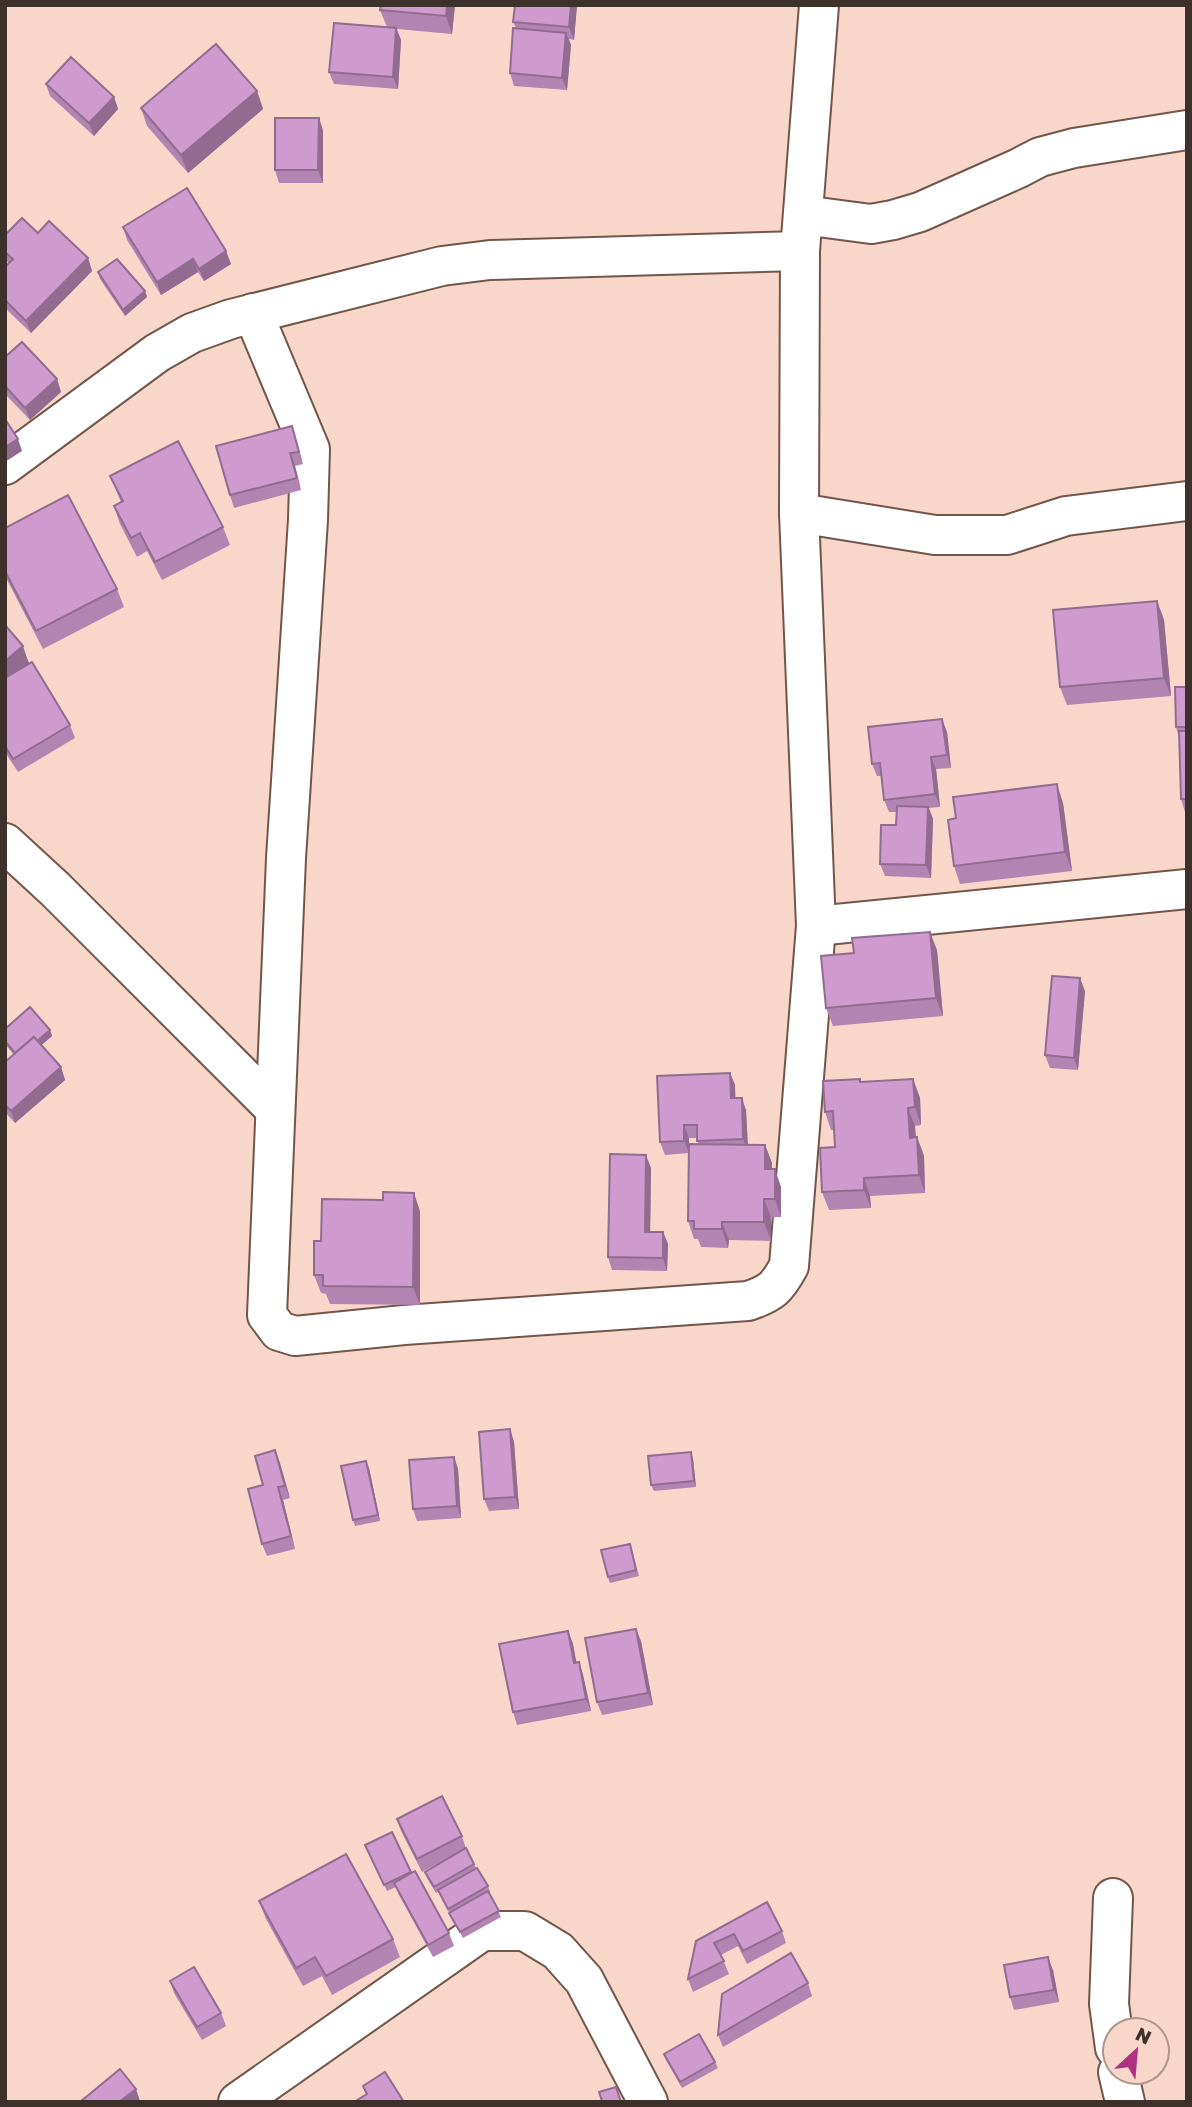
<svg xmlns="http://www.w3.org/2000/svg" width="1192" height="2107" font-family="'Golos Text',sans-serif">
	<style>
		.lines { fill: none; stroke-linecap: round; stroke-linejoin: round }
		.minor-casing { stroke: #71564b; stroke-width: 42 }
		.minor { stroke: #fff; stroke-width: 38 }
		.wall { fill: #b284b1; fill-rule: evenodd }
		.shaded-wall { fill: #916c90 }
		.building { fill: #cf9ace; stroke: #916c90; stroke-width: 2 }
	</style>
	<rect width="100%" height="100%" fill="#f8d7ca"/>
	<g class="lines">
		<defs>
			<g id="minor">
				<path d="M803,215L871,224L893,220L920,212L1019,168L1040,157L1074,148L1187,130"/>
				<path d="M253,313L310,449L308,520L286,858L267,1315L279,1331L295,1336L404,1325L748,1301C772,1293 777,1288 789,1266L816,926L799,513L800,251L819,5"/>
				<path d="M5,465L157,353L192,333L231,319L442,266L490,260L800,251"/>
				<path d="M799,513L935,535H1007L1066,516L1187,501"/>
				<path d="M5,843L55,889L275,1109"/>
				<path d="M816,926L1187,889"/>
				<path d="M1113,1898L1109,2004L1115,2048"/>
				<path d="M1118,2072L1125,2102"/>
				<path d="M238,2102L482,1931H525L558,1951L584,1980L648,2102"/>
			</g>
		</defs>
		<use href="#minor" class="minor-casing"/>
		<use href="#minor" class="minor"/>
	</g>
	<g class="wall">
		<path d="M381,5H455L452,34L397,29L401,40L398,89L334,84L329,72L387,27L380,10Z"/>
		<path d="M577,5L574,40L569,39L571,45L567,90L514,86L510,73L516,28L513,22Z"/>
		<path d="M46,84L114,97L118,109L94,136L50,96Z"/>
		<path d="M257,91L263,109L188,173L147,126L141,108Z"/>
		<path d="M323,130V183H279L275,170Z"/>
		<path d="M123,227L226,251L231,264L204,281L198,272L161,295L127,240Z"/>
		<path d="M38,233L88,258L92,271L31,333L5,308V267L9,263L5,260V235Z"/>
		<path d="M98,272L145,291L147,297L125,316L100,279Z"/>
		<path d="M5,357L57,379L61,392L30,420L5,394Z"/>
		<path d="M292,426L303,464L295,466L301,490L234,508L230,495Z"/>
		<path d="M110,476L223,527L230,545L162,580L147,551L137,557L120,524L114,506L121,502Z"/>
		<path d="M5,528L117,589L124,607L43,649L5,576Z"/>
		<path d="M1157,601L1164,620L1171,696L1067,705L1060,687Z"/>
		<path d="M5,625L70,725L75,738L18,772L5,752Z"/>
		<path d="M1187,687V812H1185L1181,799L1179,738L1176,727Z"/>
		<path d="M947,732L951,768L936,769L940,807L929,808L933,819L931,878L885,876L880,864L896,825L897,812H889L884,800L882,776H877L872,764Z"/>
		<path d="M1063,803L1072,871L960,884L954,866Z"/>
		<path d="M937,950L943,1016L833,1026L826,1008Z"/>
		<path d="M1085,991L1078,1070L1050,1068L1045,1055Z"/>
		<path d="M5,1029L50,1030L52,1036L41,1045L61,1067L65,1080L15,1123L5,1112V1062L14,1055L5,1044Z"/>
		<path d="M730,1073L735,1085V1098L746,1110L748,1145H765L772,1163V1169L781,1187V1217H771V1241L729,1240L728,1248L701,1247L698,1239H694L688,1221L689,1153L665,1155L660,1142ZM689,1138H697L698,1144L689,1145Z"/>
		<path d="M913,1079L920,1098L921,1125L915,1126L916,1137H917L924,1156L925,1193L870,1196L871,1208L829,1210L822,1192L835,1147L834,1130H831L825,1112L861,1082Z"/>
		<path d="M651,1168L650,1232H663L668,1244L667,1271L612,1270L608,1257Z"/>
		<path d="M420,1211V1305L330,1304L326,1294L321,1293L314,1275L321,1241Z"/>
		<path d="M510,1429L514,1442L519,1509L489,1511L484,1499Z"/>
		<path d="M275,1450L290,1498L283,1500L295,1549L267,1556L262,1544L263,1485Z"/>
		<path d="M454,1457L458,1469L461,1518L417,1521L413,1509Z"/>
		<path d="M693,1459L696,1487L654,1491L651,1485Z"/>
		<path d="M369,1468L380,1521L355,1526L353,1520Z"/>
		<path d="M632,1550L639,1576L610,1583L608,1577Z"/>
		<path d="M568,1631L573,1644L576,1663L579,1662L583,1675L591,1711L517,1725L513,1712Z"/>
		<path d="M641,1641L653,1705L602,1715L597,1702Z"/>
		<path d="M397,1819L462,1836L466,1849L476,1868L488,1886L490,1892L489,1893L501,1917L463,1938L438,1892L436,1893L427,1878L425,1872L449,1858L422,1872L401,1831Z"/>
		<path d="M392,1832L412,1873L449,1933L454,1946L433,1957L399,1895L396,1887L387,1891L365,1845Z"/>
		<path d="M259,1901L393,1939L400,1957L332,1995L322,1976L303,1986L266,1919Z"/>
		<path d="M767,1902L782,1931L786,1943L747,1964L738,1946L721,1955L729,1974L693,1992L688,1979L696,1941Z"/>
		<path d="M1053,1970L1059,2002L1014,2010L1010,1997Z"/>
		<path d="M170,1981L221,2013L226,2026L202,2040L174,1993Z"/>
		<path d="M808,1983L812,1996L723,2047L718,2035Z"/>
		<path d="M664,2054L715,2062L718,2068L682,2088L666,2060Z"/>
	</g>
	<g class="shaded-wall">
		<path d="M447,5H455L452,34L446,16Z"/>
		<path d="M571,5H577L574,40L569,27Z"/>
		<path d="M396,28L401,40L398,89L393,77Z"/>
		<path d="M566,33L571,45L567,90L562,78Z"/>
		<path d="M257,91L263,109L188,173L181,155Z"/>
		<path d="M114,97L118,109L94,136L89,123Z"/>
		<path d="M319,118L323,130V183L318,170Z"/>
		<path d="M226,251L231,264L204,281L199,269Z"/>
		<path d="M88,258L92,271L31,333L26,321Z"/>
		<path d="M193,259L198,272L161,295L157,282Z"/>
		<path d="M145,291L147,297L125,316L123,310Z"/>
		<path d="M57,379L61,392L30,420L25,408Z"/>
		<path d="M292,426L296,439L303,464L299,452Z"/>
		<path d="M18,439L22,451L5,462V447Z"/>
		<path d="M290,453L295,466L301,490L297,478Z"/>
		<path d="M1157,601L1164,620L1171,696L1164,678Z"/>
		<path d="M23,646L29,664L5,685V661Z"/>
		<path d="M942,719L947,732L951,768L947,755Z"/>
		<path d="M931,757L936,769L940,807L935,794Z"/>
		<path d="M1057,784L1063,803L1072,871L1065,852Z"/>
		<path d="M928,807L933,819L931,878L926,865Z"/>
		<path d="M930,932L937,950L943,1016L936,998Z"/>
		<path d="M1080,978L1085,991L1078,1070L1074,1058Z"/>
		<path d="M50,1030L52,1036L21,1063L18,1056Z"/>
		<path d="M61,1067L65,1080L15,1123L11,1111Z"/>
		<path d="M730,1073L735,1085L736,1110L731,1098Z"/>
		<path d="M913,1079L920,1098L921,1125L915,1107Z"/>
		<path d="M742,1098L746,1110L748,1152L743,1139Z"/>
		<path d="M908,1108L915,1126L917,1156L910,1138Z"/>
		<path d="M684,1125L689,1138V1153L684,1141Z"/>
		<path d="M917,1137L924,1156L925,1193L919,1175Z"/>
		<path d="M765,1145L772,1163L771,1188L765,1169Z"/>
		<path d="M646,1155L651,1168L650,1244L645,1232Z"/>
		<path d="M775,1169L781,1187V1217L775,1199Z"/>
		<path d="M864,1178L870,1196L871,1208L864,1190Z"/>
		<path d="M414,1193L420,1211V1305L413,1287Z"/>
		<path d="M764,1199L771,1217V1241L764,1222Z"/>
		<path d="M722,1222L729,1240L728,1248L722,1229Z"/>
		<path d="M663,1232L668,1244L667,1271L663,1258Z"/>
		<path d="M510,1429L514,1442L519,1509L515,1497Z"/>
		<path d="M275,1450L280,1463L290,1498L285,1486Z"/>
		<path d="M691,1452L693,1459L696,1487L694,1481Z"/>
		<path d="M454,1457L458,1469L461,1518L457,1506Z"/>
		<path d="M366,1461L369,1468L380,1521L378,1515Z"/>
		<path d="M278,1487L283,1500L295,1549L291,1536Z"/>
		<path d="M636,1629L641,1641L653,1705L648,1693Z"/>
		<path d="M568,1631L573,1644L579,1676L574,1663Z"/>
		<path d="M579,1662L583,1675L591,1711L586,1699Z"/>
		<path d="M1048,1957L1053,1970L1059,2002L1054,1990Z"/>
		<path d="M136,2089L140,2101L119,2102Z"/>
	</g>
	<g class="building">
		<path d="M381,5H447L446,16L380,10Z"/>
		<path d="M515,5H571L569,27L513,22Z"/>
		<path d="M334,23L396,28L393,77L329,72Z"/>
		<path d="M513,28L566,33L562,78L510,73Z"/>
		<path d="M216,44L257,91L181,155L141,108Z"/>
		<path d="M71,57L114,97L89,123L46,84Z"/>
		<path d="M275,118H319L318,170H275Z"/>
		<path d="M187,188L226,251L199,269L193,259L157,282L123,227Z"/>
		<path d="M22,218L38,233L49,221L88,258L26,321L5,300V267L13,259L5,252V235Z"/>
		<path d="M117,259L145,291L123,310L98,272Z"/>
		<path d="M22,342L57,379L25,408L5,386V357Z"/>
		<path d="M5,419L18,439L5,447Z"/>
		<path d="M292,426L299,452L290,453L297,478L230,495L216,446Z"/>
		<path d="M178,441L223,527L155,562L140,533L131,538L114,506L123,501L110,476Z"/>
		<path d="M68,495L117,589L36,631L5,571V528Z"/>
		<path d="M1157,601L1164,678L1060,687L1053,610Z"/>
		<path d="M5,625L23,646L5,661Z"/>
		<path d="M32,662L70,725L13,759L5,746V678Z"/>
		<path d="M1175,687H1187V727H1176Z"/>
		<path d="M942,719L947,755L931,757L935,794L884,800L880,763L872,764L868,727Z"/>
		<path d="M1179,731H1187V799H1181Z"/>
		<path d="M1057,784L1065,852L954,866L948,820L956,818L953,797Z"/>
		<path d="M897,806L928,807L926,865L880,864L881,825H896Z"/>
		<path d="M930,932L936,998L826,1008L821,956L854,953L852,938Z"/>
		<path d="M1052,976L1080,978L1074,1058L1045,1055Z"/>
		<path d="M30,1007L50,1030L37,1041L34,1037L15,1053L5,1041V1029Z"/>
		<path d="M34,1037L61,1067L11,1111L5,1105V1062Z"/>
		<path d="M730,1073L731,1098H742L743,1139L697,1141V1125H684V1141L660,1142L657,1076Z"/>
		<path d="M860,1079V1082L913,1079L915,1107L908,1108L910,1138L917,1137L919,1175L864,1178V1190L822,1192L820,1148L835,1147L833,1111L825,1112L823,1081Z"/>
		<path d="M689,1144L765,1145V1169H775V1199H764V1222H722V1229H694V1221H688Z"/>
		<path d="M610,1154L646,1155L645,1232H663V1258L608,1257Z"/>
		<path d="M383,1192L414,1193L413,1287L323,1286V1275H314V1241H321L322,1199L383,1200Z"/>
		<path d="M510,1429L515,1497L484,1499L479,1432Z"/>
		<path d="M275,1450L285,1486L278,1487L291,1536L262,1544L248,1489L263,1485L255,1456Z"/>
		<path d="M691,1452L694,1481L651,1485L648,1456Z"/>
		<path d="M454,1457L457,1506L413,1509L409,1460Z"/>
		<path d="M366,1461L378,1515L353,1520L341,1466Z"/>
		<path d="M630,1544L636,1570L608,1577L601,1550Z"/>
		<path d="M636,1629L648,1693L597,1702L585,1638Z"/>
		<path d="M568,1631L574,1663L579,1662L586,1699L513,1712L499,1644Z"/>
		<path d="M442,1796L462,1836L417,1859L397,1819Z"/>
		<path d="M392,1832L411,1872L384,1885L365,1845Z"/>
		<path d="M466,1848L474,1864L434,1887L425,1872Z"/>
		<path d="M346,1854L393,1939L326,1976L315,1957L296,1968L259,1901Z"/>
		<path d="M477,1868L488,1886L448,1909L438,1890Z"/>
		<path d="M415,1871L449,1933L428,1945L394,1883Z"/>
		<path d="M488,1891L499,1911L460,1932L449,1913Z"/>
		<path d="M767,1902L782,1931L743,1951L734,1934L714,1943L724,1961L688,1979L696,1941Z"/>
		<path d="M791,1953L808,1983L718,2035L722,1994Z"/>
		<path d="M1048,1957L1054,1990L1010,1997L1004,1965Z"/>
		<path d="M194,1967L221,2013L197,2027L170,1981Z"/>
		<path d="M699,2034L715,2062L680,2082L664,2054Z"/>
		<path d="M120,2069L136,2089L119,2102H80Z"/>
		<path d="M385,2072L404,2102H354L367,2094L363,2086Z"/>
		<path d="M616,2087L621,2102H599L602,2101L599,2092Z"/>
	</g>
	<rect width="1192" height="2107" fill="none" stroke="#3e312c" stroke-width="14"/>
	<g transform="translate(1136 2051) rotate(26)"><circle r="33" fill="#f8d7ca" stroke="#ae958b" stroke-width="2"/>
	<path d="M0-5L12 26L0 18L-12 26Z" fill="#b03180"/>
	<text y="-10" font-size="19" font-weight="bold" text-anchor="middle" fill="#3e312c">N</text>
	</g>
</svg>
